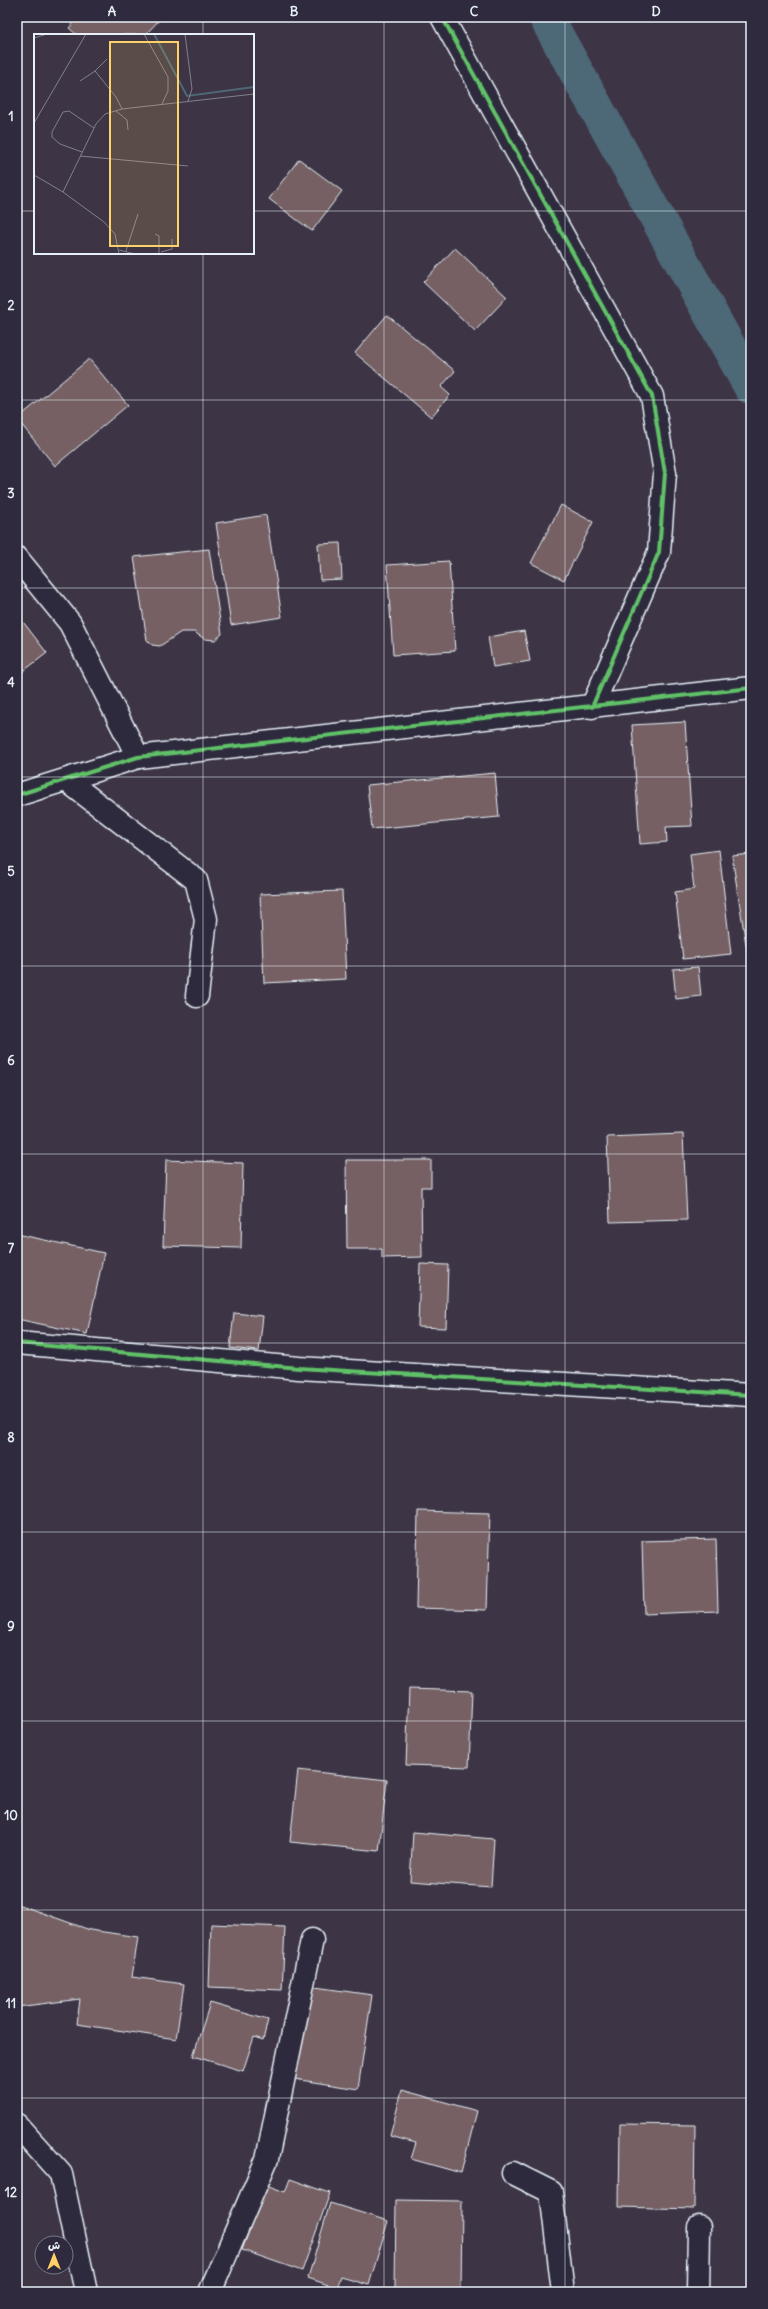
<svg xmlns="http://www.w3.org/2000/svg" width="768" height="2309" font-family="Delius,'Playpen Sans Arabic',sans-serif">
	<style>
		.lines { fill: none; stroke-linecap: round; stroke-linejoin: round }
		.canal { stroke: #4e6777; stroke-width: 35 }
		.building { fill: #766164; stroke: #e8f1f8 }
		.minor-casing { stroke: #e8f1f8; stroke-width: 25 }
		.minor { stroke: #2f2a3d; stroke-width: 22 }
		.cycleway-casing { stroke: #2f2a3d; stroke-width: 6 }
		.cycleway { stroke: #61c268; stroke-width: 4 }
		.grid { fill: none; stroke: #e8f1f8; stroke-width: 1; stroke-opacity: 0.55 }
		.inset-river { fill: none; stroke: #4e6777; stroke-width: 2 }
		.inset-road { fill: none; stroke: #81808d; stroke-width: 1 }
		.view { fill: #ffd166; fill-opacity: 0.15; stroke: #ffd166; stroke-width: 2 }
		.inset-edge { fill: none; stroke: #e8f1f8; stroke-width: 2 }
		.neatline { fill: none; stroke: #e8f1f8; stroke-width: 1.5 }
		.grid-label { font-size: 13px; text-anchor: middle; font-weight: bold; fill: #e8f1f8 }
	</style>
	<rect width="100%" height="100%" fill="#3d3545"/>
	<filter id="ink" filterUnits="userSpaceOnUse"><feTurbulence type="fractalNoise" baseFrequency=".025" numOctaves="2"/><feDisplacementMap in="SourceGraphic" scale="8" xChannelSelector="R" yChannelSelector="G"/><feConvolveMatrix kernelMatrix="1 2 1 2 8 2 1 2 1" color-interpolation-filters="sRGB"/></filter>
	<g filter="url(#ink)">
		<g class="lines">
			<path class="canal" d="M546,17L751,387"/>
		</g>
		<g class="building">
			<path d="M79,17H162L145,35H77L69,28Z"/>
			<path d="M299,159L342,191L312,231L269,199Z"/>
			<path d="M455,248L507,297L475,331L423,282Z"/>
			<path d="M387,315L455,371L441,387L450,395L431,417L355,353Z"/>
			<path d="M89,359L128,405L55,466L17,419Z"/>
			<path d="M561,505L593,522L564,580L531,563Z"/>
			<path d="M266,515L282,617L231,625L216,523Z"/>
			<path d="M340,543L342,579L320,580L318,544Z"/>
			<path d="M209,549L222,634L215,640L205,639L194,632H181L160,646L152,645L147,640L134,557Z"/>
			<path d="M449,561L455,651L393,655L387,565Z"/>
			<path d="M17,614L47,653L17,676Z"/>
			<path d="M524,631L530,661L493,667L488,637Z"/>
			<path d="M685,722L692,826L666,827L667,842L640,844L632,725Z"/>
			<path d="M495,773L499,817L372,829L367,785Z"/>
			<path d="M719,850L731,954L683,959L675,892L694,889L690,854Z"/>
			<path d="M751,854V970H750L732,856Z"/>
			<path d="M342,891L346,979L264,983L260,894Z"/>
			<path d="M698,967L701,996L676,999L673,969Z"/>
			<path d="M683,1134L687,1220L610,1222L607,1137Z"/>
			<path d="M166,1160L243,1163L241,1248L163,1246Z"/>
			<path d="M346,1160H431V1187H421L422,1257L382,1258V1249H347Z"/>
			<path d="M17,1234L104,1253L87,1334L17,1319Z"/>
			<path d="M420,1264L448,1265L446,1328L418,1327Z"/>
			<path d="M234,1313L263,1316L259,1351L230,1348Z"/>
			<path d="M418,1511L490,1513L487,1610L416,1608Z"/>
			<path d="M716,1539L718,1611L644,1614L642,1541Z"/>
			<path d="M409,1689L472,1691L469,1767L406,1765Z"/>
			<path d="M298,1770L387,1780L379,1851L290,1842Z"/>
			<path d="M413,1832L494,1839L491,1887L410,1881Z"/>
			<path d="M17,1904L90,1930L138,1937L132,1977L184,1984L176,2039L77,2024L80,1999L17,2007Z"/>
			<path d="M211,1924L285,1927L282,1990L209,1987Z"/>
			<path d="M308,1986L372,1995L358,2089L294,2079Z"/>
			<path d="M210,2003L268,2020L263,2040L254,2037L243,2071L193,2056Z"/>
			<path d="M402,2090L477,2111L461,2173L411,2159L416,2143L390,2136Z"/>
			<path d="M620,2124L695,2125L694,2209L619,2207Z"/>
			<path d="M290,2179L330,2193L302,2271L242,2250L266,2185L285,2192Z"/>
			<path d="M396,2200L462,2201L461,2292L395,2289Z"/>
			<path d="M330,2203L388,2221L369,2285L341,2277L337,2288L308,2278Z"/>
		</g>
		<g class="lines">
			<defs>
				<g id="minor">
					<path d="M442,17L652,396L665,473L659,552L592,707"/>
					<path d="M17,558L70,623L138,757"/>
					<path d="M66,780L196,880L206,919L197,996"/>
					<path d="M17,795L138,757L751,688"/>
					<path d="M17,1343L299,1368L751,1395"/>
					<path d="M17,2125L61,2174L86,2292"/>
					<path d="M513,2173L551,2192L563,2292"/>
					<path d="M210,2292L267,2159L312,1940"/>
					<path d="M698,2292L699,2227"/>
				</g>
			</defs>
			<use href="#minor" class="minor-casing"/>
			<use href="#minor" class="minor"/>
			<defs>
				<g id="cycleway">
					<path d="M442,17L652,396L665,473L659,552L592,707"/>
					<path d="M17,795L138,757L751,688"/>
					<path d="M17,1343L299,1368L751,1395"/>
				</g>
			</defs>
			<use href="#cycleway" class="cycleway-casing"/>
			<use href="#cycleway" class="cycleway"/>
		</g>
	</g>
	<path class="grid" d="M203,17V35M384,17V2292M565,17V2292M17,211H35M253,211H751M203,253V2292M17,400H751M17,588H751M17,777H751M17,966H751M17,1154H751M17,1343H751M17,1532H751M17,1721H751M17,1910H751M17,2098H751"/>
	<g transform="translate(34 34)">
		<rect width="220" height="220" fill="#3d3545"/>
		<path class="inset-river" d="M120,0L153,62L220,53"/>
		<path class="inset-road" d="M110,0L134,43V57L128,70M151,0L158,55L154,67M0,4L13,0M61,37L73,25M46,47L61,37L82,63L88,75M82,77L93,86L94,96M0,89L52,0M48,118L26,110L18,103V98L29,78L35,77L60,94M46,122L154,132M0,141L29,158M121,200L125,202V220M85,216L101,220M92,217L104,180M127,218L138,215V205M85,220L81,200L70,188L29,158L62,90L71,80L88,75L220,60"/>
		<path class="view" d="M76,8H144V212H76Z"/>
		<rect width="220" height="220" class="inset-edge"/>
	</g>
	<rect width="768" height="2309" fill="none" stroke="#2f2a3d" stroke-width="44"/>
	<g transform="translate(54 2255)"><circle r="19" fill="#2f2a3d" stroke="#797a88"/>
	<path d="M0-3L7 15L0 10L-7 15Z" fill="#ffd166"/>
	<text y="-6" font-size="11" font-weight="bold" text-anchor="middle" fill="#e8f1f8">ش</text>
	</g>
	<rect x="22" y="22" width="724" height="2265" class="neatline"/>
	<g class="grid-label">
		<text x="112" y="16">A</text>
		<text x="294" y="16">B</text>
		<text x="474" y="16">C</text>
		<text x="656" y="16">D</text>
		<text x="11" y="121">1</text>
		<text x="11" y="310">2</text>
		<text x="11" y="498">3</text>
		<text x="11" y="687">4</text>
		<text x="11" y="876">5</text>
		<text x="11" y="1065">6</text>
		<text x="11" y="1253">7</text>
		<text x="11" y="1442">8</text>
		<text x="11" y="1631">9</text>
		<text x="11" y="1820">10</text>
		<text x="11" y="2008">11</text>
		<text x="11" y="2197">12</text>
	</g>
</svg>
